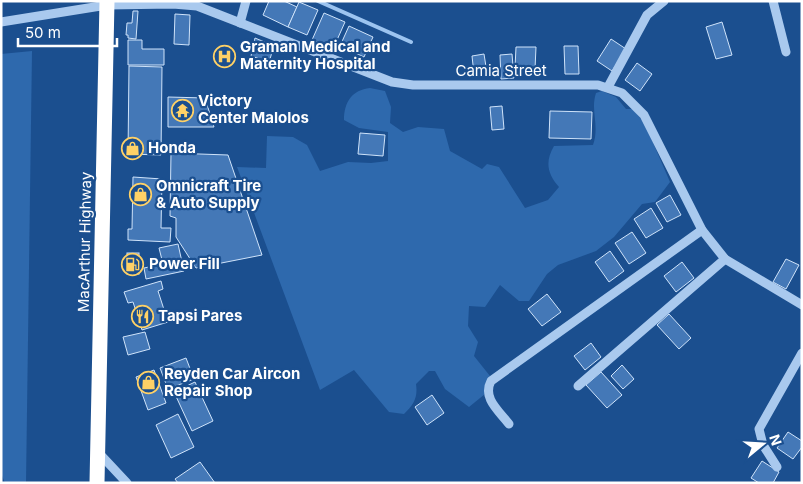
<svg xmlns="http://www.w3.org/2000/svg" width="803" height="484" font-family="Inter,sans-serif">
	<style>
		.green { fill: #2e69ad }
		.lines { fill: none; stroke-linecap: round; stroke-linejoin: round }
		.stream { stroke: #9cc4f0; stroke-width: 4 }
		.building { fill: #4478b7; stroke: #cfe3fa }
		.minor { stroke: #a9c9ee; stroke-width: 9 }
		.highway { stroke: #fff; stroke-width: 15 }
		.labels { text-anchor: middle; stroke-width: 4.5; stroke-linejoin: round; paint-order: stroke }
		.poi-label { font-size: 15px; font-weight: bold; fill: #fff; stroke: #1b4f8f; text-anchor: start }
		.street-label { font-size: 15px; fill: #fff; stroke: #1b4f8f }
	</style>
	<rect width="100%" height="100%" fill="#1b4f8f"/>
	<g class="green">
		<path d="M32,51L26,483H5L1,473V54Z"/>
		<path d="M370,88L385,91L391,107L390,123L403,132L418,127L444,129L450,151L482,169L487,164L499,167L525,208L548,200L559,187C547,174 545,161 554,146L593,145C600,125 590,111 596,93L602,91L616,97L626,109H633L645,124L670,182L655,202L642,204L614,237L596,251L558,265L547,274L529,301H519L500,285L485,307L469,306L468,326L478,342L474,356L490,376L485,394L469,407L445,389L435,371H429L416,384C418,397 414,405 404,414L389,412L354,370L320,390L237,167L266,168L267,136L293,137L307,145L320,171L348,162L371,163L388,161V132L359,128L344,120C344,102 352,90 370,88Z"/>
	</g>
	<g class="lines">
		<path class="stream" d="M318,1L411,42"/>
	</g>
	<g class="building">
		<path d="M269,1H284L297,7L288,27L263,15Z"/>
		<path d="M299,2L318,10L307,35L288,27Z"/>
		<path d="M133,11H138L136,39L128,38V35H126L127,23H132Z"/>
		<path d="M324,13L345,22L333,49L312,40Z"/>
		<path d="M175,14L190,15L189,45L174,44Z"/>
		<path d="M722,22L732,55L716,59L706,27Z"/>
		<path d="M349,26L373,37L364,57L340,46Z"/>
		<path d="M255,38L274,46L269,62L251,56Z"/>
		<path d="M611,39L626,49L612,71L597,61Z"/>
		<path d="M128,40H142V49H164V65H128Z"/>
		<path d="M564,46H578L579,74H565Z"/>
		<path d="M516,47H536L535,69L515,68Z"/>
		<path d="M484,54L487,73L474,74L472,56Z"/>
		<path d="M512,54L514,78L501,79L500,55Z"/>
		<path d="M637,63L652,74L640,91L625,80Z"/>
		<path d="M129,66L162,67L161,155L128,154Z"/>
		<path d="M168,97L205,98L214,127H168Z"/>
		<path d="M502,106L504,129L492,130L490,107Z"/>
		<path d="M550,111L592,112L591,139L549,138Z"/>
		<path d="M360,133L385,135L383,156L358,154Z"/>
		<path d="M171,153L228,155L262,255L196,268L176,237V218L170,216Z"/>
		<path d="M133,177L162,179L161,228H171L170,242L128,240V229H132Z"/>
		<path d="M670,195L681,215L667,222L656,203Z"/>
		<path d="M651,208L663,228L646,238L634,219Z"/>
		<path d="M632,232L646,253L629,264L615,243Z"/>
		<path d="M178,244L184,271L146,279L144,268L163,264L159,248Z"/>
		<path d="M610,251L624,271L609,282L595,262Z"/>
		<rect x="127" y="253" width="12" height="21"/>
		<path d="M786,259L799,265L786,289L773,282Z"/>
		<path d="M682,262L694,278L676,292L664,276Z"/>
		<path d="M161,281L163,289L158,291L168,322L142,330L133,302L128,303L124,292Z"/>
		<path d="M547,294L561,312L542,326L528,309Z"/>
		<path d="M669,314L691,338L679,349L657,325Z"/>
		<path d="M145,332L150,349L128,355L123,337Z"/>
		<path d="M591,343L601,357L585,370L574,356Z"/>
		<path d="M186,358L194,379L168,389L160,368Z"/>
		<path d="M622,365L634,379L623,389L611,376Z"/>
		<path d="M154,370L166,403L148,410L136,377Z"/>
		<path d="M601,372L622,395L607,408L586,385Z"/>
		<path d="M195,382L213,421L192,431L174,392Z"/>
		<path d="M432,395L444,413L427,425L415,407Z"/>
		<path d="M178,414L194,447L171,458L156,425Z"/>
		<path d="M788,432L802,441V447L793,459L777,448Z"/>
		<path d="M762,461L779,472L773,483H759L751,478Z"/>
		<path d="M200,462L215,483H178L175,479Z"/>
	</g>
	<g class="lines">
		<g class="minor">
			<path d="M773,1L786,52"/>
			<path d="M1,22L107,5L173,4L197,6L392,82L413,85H598L622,93L644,115L702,230L725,259L802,305"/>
			<path d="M240,23L246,1"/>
			<path d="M608,87L647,15L664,1"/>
			<path d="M578,386L725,259"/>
			<path d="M509,424C499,411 482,398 491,381L702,230"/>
			<path d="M98,452L127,483"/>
			<path d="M777,467L763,445L759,429L802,353"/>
		</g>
		<path class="highway" d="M97,483L107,1"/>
	</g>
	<defs>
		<symbol id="hospital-ring" viewBox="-11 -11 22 22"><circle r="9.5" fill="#1b4f8f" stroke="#ffd166" stroke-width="1.5"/><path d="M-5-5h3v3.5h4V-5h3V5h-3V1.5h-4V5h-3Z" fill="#ffd166"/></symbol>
		<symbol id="temple-ring" viewBox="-11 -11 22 22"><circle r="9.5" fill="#1b4f8f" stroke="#ffd166" stroke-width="1.5"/><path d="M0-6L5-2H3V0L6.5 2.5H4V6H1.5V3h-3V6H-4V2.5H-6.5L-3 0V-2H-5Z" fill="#ffd166"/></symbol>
		<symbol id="shop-ring" viewBox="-11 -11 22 22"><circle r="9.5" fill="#1b4f8f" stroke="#ffd166" stroke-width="1.5"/><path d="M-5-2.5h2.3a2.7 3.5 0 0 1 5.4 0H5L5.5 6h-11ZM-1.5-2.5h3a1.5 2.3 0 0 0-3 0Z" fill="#ffd166"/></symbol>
		<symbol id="fuel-ring" viewBox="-11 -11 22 22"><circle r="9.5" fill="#1b4f8f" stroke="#ffd166" stroke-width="1.5"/><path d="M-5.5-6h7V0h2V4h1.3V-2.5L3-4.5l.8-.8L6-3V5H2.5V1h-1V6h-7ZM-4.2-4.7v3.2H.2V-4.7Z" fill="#ffd166"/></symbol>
		<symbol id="restaurant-ring" viewBox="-11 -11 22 22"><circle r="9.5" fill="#1b4f8f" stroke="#ffd166" stroke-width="1.5"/><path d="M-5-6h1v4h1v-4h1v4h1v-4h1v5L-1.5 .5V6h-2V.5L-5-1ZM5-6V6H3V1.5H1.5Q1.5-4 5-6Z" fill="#ffd166"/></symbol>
	</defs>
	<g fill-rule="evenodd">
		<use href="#hospital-ring" x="212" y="44" width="25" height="25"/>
		<use href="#temple-ring" x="170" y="98" width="25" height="25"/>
		<use href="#shop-ring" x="120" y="136" width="25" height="25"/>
		<use href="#shop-ring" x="128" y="182" width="25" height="25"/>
		<use href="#fuel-ring" x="120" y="252" width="25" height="25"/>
		<use href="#restaurant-ring" x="130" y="304" width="25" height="25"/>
		<use href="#shop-ring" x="136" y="370" width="25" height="25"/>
	</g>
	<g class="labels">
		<g class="poi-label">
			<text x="240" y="52">Graman Medical and<tspan x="240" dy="17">Maternity Hospital</tspan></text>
			<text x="198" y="106">Victory<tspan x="198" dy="17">Center Malolos</tspan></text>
			<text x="148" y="153">Honda</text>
			<text x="156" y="191">Omnicraft Tire<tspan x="156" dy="17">&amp; Auto Supply</tspan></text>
			<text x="149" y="269">Power Fill</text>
			<text x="158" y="321">Tapsi Pares</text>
			<text x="164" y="379">Reyden Car Aircon<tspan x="164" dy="17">Repair Shop</tspan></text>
		</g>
		<g class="street-label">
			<text x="501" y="76">Camia Street</text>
			<text transform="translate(85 242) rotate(-89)" y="5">MacArthur Highway</text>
		</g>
	</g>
	<rect width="803" height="484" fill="none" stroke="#ffffff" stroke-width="5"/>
	<g transform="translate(763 444) rotate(72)" stroke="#1b4f8f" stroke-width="4" paint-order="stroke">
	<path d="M0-4L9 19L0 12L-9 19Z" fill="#ffffff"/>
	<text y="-8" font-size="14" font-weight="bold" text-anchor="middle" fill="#ffffff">N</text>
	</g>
	<path d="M18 38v8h99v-8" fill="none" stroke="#ffffff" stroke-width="2.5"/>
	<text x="25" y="38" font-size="15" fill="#ffffff" stroke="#1b4f8f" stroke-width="4" paint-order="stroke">50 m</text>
</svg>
